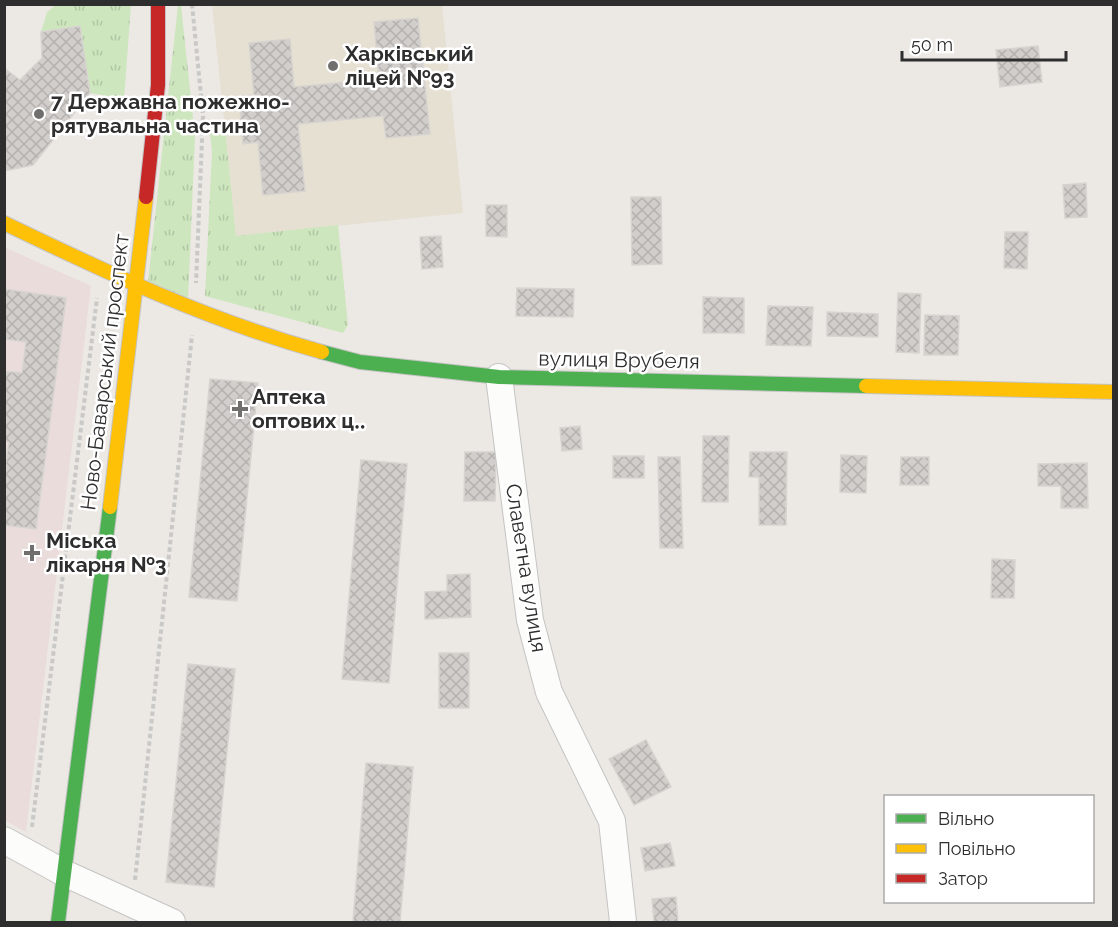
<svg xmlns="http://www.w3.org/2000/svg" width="1118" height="927" font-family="Raleway,sans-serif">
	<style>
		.education { fill: #e6e0d3 }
		.medical { fill: #e9dcdb }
		.grass { fill: url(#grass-tufts) }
		.building { fill: url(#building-cross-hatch); stroke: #d7d4d0; stroke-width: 1.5 }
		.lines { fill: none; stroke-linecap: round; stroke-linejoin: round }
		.street-casing { stroke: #c5c4c5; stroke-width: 28 }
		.fast-casing { stroke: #c5c4c5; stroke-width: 16 }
		.slow-casing { stroke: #c5c4c5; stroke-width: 16 }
		.jam-casing { stroke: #c5c4c5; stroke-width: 16 }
		.path { stroke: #c9c9c8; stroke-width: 4; stroke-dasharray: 4.5 3; stroke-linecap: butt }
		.street { stroke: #fcfcfb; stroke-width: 26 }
		.fast { stroke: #4caf50; stroke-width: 14 }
		.slow { stroke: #ffc107; stroke-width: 14 }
		.jam { stroke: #c62828; stroke-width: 14 }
		.poi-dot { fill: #706f6e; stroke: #fff; stroke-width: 2 }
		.labels { text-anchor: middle; stroke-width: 5; stroke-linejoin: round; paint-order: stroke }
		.poi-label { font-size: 21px; font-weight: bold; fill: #2e2e2e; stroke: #fff; text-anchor: start }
		.street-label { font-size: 21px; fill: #2e2e2e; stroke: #fff }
	</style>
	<defs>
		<pattern id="grass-tufts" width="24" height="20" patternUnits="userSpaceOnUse" patternTransform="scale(1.5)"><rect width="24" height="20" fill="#cee6be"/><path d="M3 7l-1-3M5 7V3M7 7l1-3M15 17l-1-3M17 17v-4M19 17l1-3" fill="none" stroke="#b1c6a4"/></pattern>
		<pattern id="building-cross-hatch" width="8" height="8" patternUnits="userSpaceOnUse" patternTransform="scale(1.5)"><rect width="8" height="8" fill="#d1cecb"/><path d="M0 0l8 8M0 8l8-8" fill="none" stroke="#b4b1af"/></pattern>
	</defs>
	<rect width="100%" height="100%" fill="#ece8e4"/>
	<path class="education" d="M212,5H442L463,213L236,236Z"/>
	<path class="medical" d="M4,247L91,286L26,832L4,820Z"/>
	<g class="grass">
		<path d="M56,5H131L124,99L90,93L80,26L41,32L47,12Z"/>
		<path d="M178,5H181L195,137L188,300L148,282Z"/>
		<path d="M209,125L225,127L236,236L338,225L348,325L343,333L205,296L212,151Z"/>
	</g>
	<g class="building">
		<path d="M418,18L430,134L386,138L383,116L298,124L305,191L263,195L258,142L243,144L239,96L254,95L249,43L290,39L294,87L379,79L374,22Z"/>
		<path d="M80,26L90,93L33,165L4,171V68L20,80L42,58L41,32Z"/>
		<path d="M1038,46L1042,82L1000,87L996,50Z"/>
		<path d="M1086,183L1087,217L1065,218L1063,185Z"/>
		<path d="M631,197H661L662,264L632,265Z"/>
		<path d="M486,205H507V237L486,236Z"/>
		<path d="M1005,232H1028L1027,269L1004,268Z"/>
		<path d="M441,236L443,267L422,269L420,237Z"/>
		<path d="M517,288L574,289L573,317L516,316Z"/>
		<path d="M4,289L66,298L36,529L4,525V472L9,442L4,441V371L22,373L26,342L4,339Z"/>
		<path d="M898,293L921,294L919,353L896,352Z"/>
		<path d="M703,297L744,298V333H703Z"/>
		<path d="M768,306L813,307L811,346L766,345Z"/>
		<path d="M827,312L878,314V337L827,336Z"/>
		<path d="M925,315L959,316L958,355H924Z"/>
		<path d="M210,379L258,383L237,601L189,597Z"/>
		<path d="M580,426L582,449L562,451L560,428Z"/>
		<path d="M703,436H729L728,502H702Z"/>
		<path d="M465,452H496L495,501H464Z"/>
		<path d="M750,452H787L786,525H759V477H749Z"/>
		<path d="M841,455L867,456L866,493L840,492Z"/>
		<rect x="613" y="456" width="31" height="22"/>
		<path d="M658,457H680L683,548H660Z"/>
		<path d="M901,457H929V485H900Z"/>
		<path d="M361,460L407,464L389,683L342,679Z"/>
		<path d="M1087,463L1088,508H1061V486H1038V464Z"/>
		<path d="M992,559L1015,560L1014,598H991Z"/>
		<path d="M470,574L471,617L425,619V592L447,591V575Z"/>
		<rect x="439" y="653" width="30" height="55"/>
		<path d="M188,664L235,669L214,887L166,882Z"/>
		<path d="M646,740L671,787L634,805L609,759Z"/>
		<path d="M366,763L413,767L400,922H353Z"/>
		<path d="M670,843L675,866L645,871L641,848Z"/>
		<path d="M676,897L678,922H654L652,899Z"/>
	</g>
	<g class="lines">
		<defs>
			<g id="street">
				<path d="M499,377L530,620L549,692L612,821L623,922"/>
				<path d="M4,840L64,873L172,922"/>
			</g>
			<g id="fast">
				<path d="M322,352L360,362L499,377L866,386"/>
				<path d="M58,922L110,507"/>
			</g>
			<g id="slow">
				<path d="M4,223C110,274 207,320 322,352"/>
				<path d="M866,386L1114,392"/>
				<path d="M110,507L146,197"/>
			</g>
			<path id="jam" d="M146,197L158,85V4"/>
		</defs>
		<use href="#street" class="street-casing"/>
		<use href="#fast" class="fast-casing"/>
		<use href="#slow" class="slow-casing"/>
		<use href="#jam" class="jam-casing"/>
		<g class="path">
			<path d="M192,4L203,116L196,283"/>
			<path d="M32,827L97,298"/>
			<path d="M135,880L192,335"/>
		</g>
		<use href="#street" class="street"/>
		<use href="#fast" class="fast"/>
		<use href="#slow" class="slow"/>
		<use href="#jam" class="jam"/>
	</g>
	<g class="poi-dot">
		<circle cx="333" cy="66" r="6"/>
		<circle cx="39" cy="114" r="6"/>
		<path d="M237 400h6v6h6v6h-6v6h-6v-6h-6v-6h6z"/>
		<path d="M29 544h6v6h6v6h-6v6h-6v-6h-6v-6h6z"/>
	</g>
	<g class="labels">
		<g class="poi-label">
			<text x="345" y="61">Харківський<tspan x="345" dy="24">ліцей №93</tspan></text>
			<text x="51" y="109">7 Державна пожежно-<tspan x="51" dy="24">рятувальна частина</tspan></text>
			<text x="252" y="404">Аптека<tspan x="252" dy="24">оптових ц‥</tspan></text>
			<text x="46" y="548">Міська<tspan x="46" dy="24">лікарня №3</tspan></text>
		</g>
		<g class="street-label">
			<text transform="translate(619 360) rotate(1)" y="7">вулиця Врубеля</text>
			<text transform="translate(105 372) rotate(-83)" y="7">Ново-Баварський проспект</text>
			<text transform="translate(526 568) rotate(81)" y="7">Славетна вулиця</text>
		</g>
	</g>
	<rect width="1118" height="927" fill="none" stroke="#2e2e2e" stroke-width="12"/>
	<rect x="884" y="795" width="210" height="108" fill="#ffffff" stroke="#ababab" stroke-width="1.5"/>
	<rect x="896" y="814" width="30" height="9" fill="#4caf50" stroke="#ababab" stroke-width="1.5"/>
	<text x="938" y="825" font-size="18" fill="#2e2e2e">Вільно</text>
	<rect x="896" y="844" width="30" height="9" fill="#ffc107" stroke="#ababab" stroke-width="1.5"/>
	<text x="938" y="855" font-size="18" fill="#2e2e2e">Повільно</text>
	<rect x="896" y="874" width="30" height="9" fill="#c62828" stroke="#ababab" stroke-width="1.5"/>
	<text x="938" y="885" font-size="18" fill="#2e2e2e">Затор</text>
	<path d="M902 51v9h164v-9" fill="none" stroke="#2e2e2e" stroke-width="3"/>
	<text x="911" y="51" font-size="18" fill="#2e2e2e" stroke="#ffffff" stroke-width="4.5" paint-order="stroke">50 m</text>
</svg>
